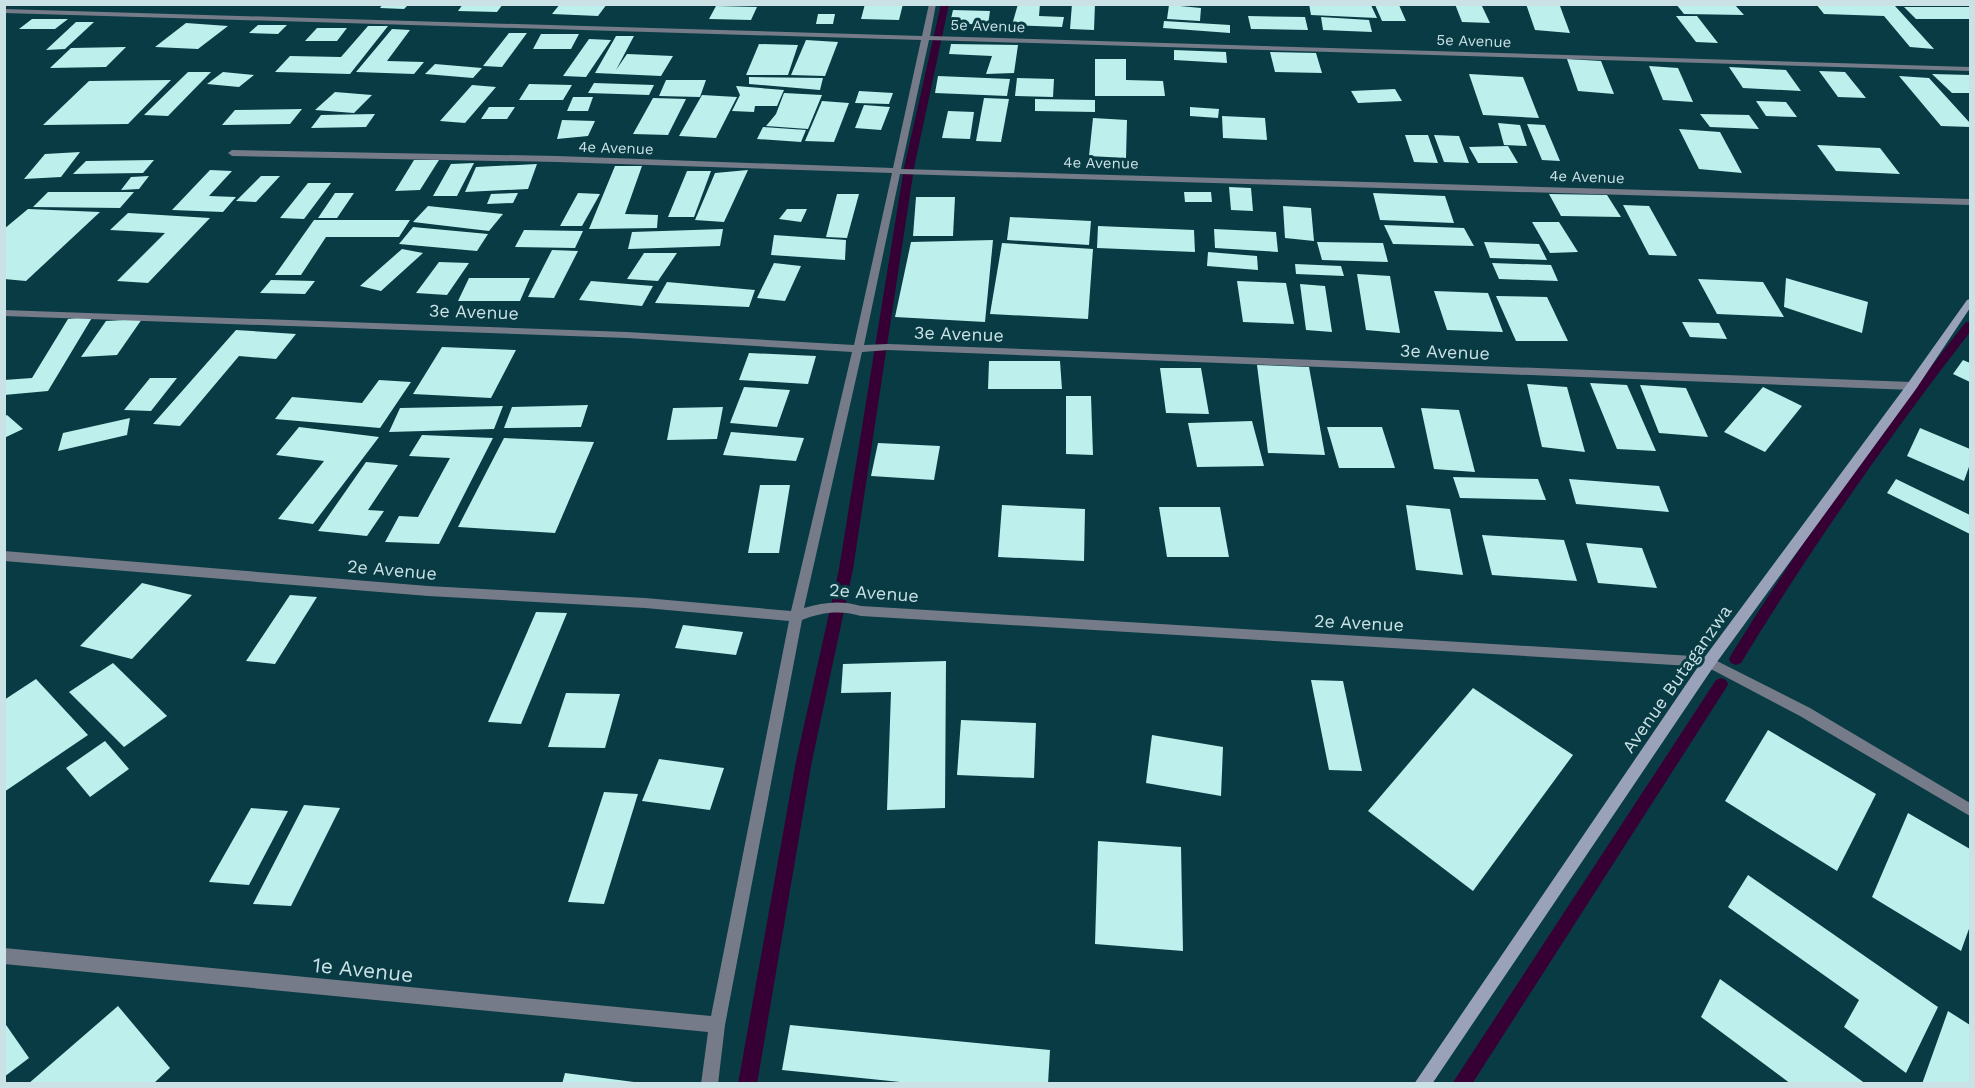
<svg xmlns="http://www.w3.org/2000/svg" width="1975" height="1088" font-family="'Work Sans',sans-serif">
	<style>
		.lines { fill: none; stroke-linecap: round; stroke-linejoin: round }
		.stream { fill: #370034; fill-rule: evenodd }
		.building { fill: #bdefec }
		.street { fill: #767b89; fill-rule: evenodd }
		.secondary { fill: #9aa2ba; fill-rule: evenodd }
		.labels { text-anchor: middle; stroke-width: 6; stroke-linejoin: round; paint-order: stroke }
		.far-street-label { font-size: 15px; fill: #cae1e6; stroke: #083b43 }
		.street-label { font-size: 18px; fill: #cae1e6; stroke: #083b43 }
		.near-street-label { font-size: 21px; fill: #cae1e6; stroke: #083b43 }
	</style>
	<rect width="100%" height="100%" fill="#083b43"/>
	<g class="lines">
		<g class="stream">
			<path d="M941,4H949L914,168L853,569L812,761L757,1084H738L796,761L839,569L904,168Z"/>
			<path d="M1966,322H1970V332C1888,438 1811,548 1741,663L1736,665L1731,663L1729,659L1731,655C1803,539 1881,429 1966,322Z"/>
			<path d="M1721,678L1726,680L1728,684L1726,688L1472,1084H1452L1716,680Z"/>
		</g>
	</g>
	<g class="building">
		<path d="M383,4H409L404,9L380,8Z"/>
		<path d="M463,4H503L497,12L458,11Z"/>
		<path d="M560,4H607L598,16L552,14Z"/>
		<path d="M865,4H903L899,20L861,19Z"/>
		<path d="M1018,4H1040L1039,16L1064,17L1062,27L1012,25Z"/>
		<path d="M1072,4H1095L1094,30L1070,29Z"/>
		<path d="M1309,4L1371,5L1377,18L1311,15Z"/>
		<path d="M1455,4H1481L1490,23L1462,22Z"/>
		<path d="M1526,4L1560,6L1570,33L1535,30Z"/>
		<path d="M1676,4L1735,5L1744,15L1684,14Z"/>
		<path d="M1816,4L1895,6L1934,49L1910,47L1884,16L1824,14Z"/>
		<path d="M1169,5L1201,8L1200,21L1167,19Z"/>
		<path d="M1375,5H1399L1406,21H1382Z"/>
		<path d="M716,6L757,7L751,20L709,19Z"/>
		<path d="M1904,7H1970V19H1916Z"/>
		<path d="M953,10L990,11L988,25L950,23Z"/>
		<path d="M818,14H835L833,24H816Z"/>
		<path d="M1248,16L1305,17L1308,30L1251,29Z"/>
		<path d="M1676,16H1697L1718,43L1696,42Z"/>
		<path d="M1321,17L1369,20L1372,32L1323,30Z"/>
		<path d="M32,19H68L55,29H19Z"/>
		<path d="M1164,21L1230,25V33L1163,28Z"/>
		<path d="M76,22H94L65,49L46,50Z"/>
		<path d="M186,23L228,26L198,49L155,47Z"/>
		<path d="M258,25H287L278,34L249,33Z"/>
		<path d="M368,26H388L350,74L275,72L290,56L341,57Z"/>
		<path d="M317,28H347L337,41H305Z"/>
		<path d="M392,29L410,30L387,61L424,62L414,74L356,72Z"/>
		<path d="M509,33H527L502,67L483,66Z"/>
		<path d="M541,34H579L571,49H533Z"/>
		<path d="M616,36H634L616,70L627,54L673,56L661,76L595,73Z"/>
		<path d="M589,39L611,40L586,77L563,76Z"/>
		<path d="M806,40L838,42L825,76L791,75Z"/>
		<path d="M759,44L798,45L788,75H746Z"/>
		<path d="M951,44L1018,45L1014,73L986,74L992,56L949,54Z"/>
		<path d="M126,47L106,67L50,68L71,48Z"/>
		<path d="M1174,50L1226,52L1227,63L1174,60Z"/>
		<path d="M1270,52L1316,53L1322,73L1275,72Z"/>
		<path d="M1095,59H1126V80L1163,81L1165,96H1095Z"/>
		<path d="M1567,59L1601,61L1614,94L1578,91Z"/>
		<path d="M435,64L482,68L473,78L425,74Z"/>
		<path d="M1649,66L1678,68L1693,102L1663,100Z"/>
		<path d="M1729,67L1786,70L1801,91L1743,88Z"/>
		<path d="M1819,71L1845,72L1866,98L1838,97Z"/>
		<path d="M188,72H211L168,116L144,115Z"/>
		<path d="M223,72L254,75L239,87L207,84Z"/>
		<path d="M1469,74L1523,77L1539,118L1483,115Z"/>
		<path d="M1932,74L1970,75V93H1952Z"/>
		<path d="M938,76L1010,79L1007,96L935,93Z"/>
		<path d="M1899,76L1929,78L1970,123V127L1941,126Z"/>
		<path d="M749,77L823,78L820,90L749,84Z"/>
		<path d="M1017,78L1054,79L1053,97L1015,96Z"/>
		<path d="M171,80L128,124L43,125L89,81Z"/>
		<path d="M666,80H706L700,97L659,96Z"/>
		<path d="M594,83L654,85L649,95L588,93Z"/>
		<path d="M529,84L572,85L563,100H519Z"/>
		<path d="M472,85L496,87L465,123L440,121Z"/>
		<path d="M736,86L784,90L777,106H755L754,112L732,111L740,95Z"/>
		<path d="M1395,89L1402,101L1358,103L1351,91Z"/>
		<path d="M859,91L893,93L889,104L855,103Z"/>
		<path d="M335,92L372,95L354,113L315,110Z"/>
		<path d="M784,93L822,95L808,129L766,126L776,114Z"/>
		<path d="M702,95L737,97L716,138L679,136Z"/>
		<path d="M573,97H593L588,111H567Z"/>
		<path d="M653,98L686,99L668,135L633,134Z"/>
		<path d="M984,98L1009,99L1001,142L976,141Z"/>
		<path d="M1035,99L1095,100V112L1035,111Z"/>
		<path d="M822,101L849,103L834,142L805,141Z"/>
		<path d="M1756,101L1786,102L1797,117L1766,116Z"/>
		<path d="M864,105L890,107L881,130L855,128Z"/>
		<path d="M489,107H515L507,119H481Z"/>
		<path d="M1190,107L1219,109L1218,118L1190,116Z"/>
		<path d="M302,109L290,124L222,125L235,110Z"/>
		<path d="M948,111L974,112L970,139L942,138Z"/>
		<path d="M375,114L366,127L311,128L321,115Z"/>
		<path d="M1700,114L1749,115L1759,129L1710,127Z"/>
		<path d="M1222,116L1265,118L1267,140L1223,138Z"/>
		<path d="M1093,118L1127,120L1126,158L1089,156Z"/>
		<path d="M562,120L595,121L588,136L557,139Z"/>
		<path d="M1498,123L1520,125L1527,146L1504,145Z"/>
		<path d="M1527,124L1545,125L1560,161L1542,160Z"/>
		<path d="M763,127L806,130L801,142L757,139Z"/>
		<path d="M1679,129L1720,132L1742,173L1699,169Z"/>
		<path d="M1405,135H1428L1438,163L1414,162Z"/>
		<path d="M1434,135L1459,136L1469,163L1444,162Z"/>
		<path d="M1817,145L1880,148L1900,174L1836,171Z"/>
		<path d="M1508,146L1518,163H1478L1469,147Z"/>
		<path d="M80,152L61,177L24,179L45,154Z"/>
		<path d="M154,160L143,173L73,174L86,161Z"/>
		<path d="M414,160H439L420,190L395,191Z"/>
		<path d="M474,163L457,196H433L451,164Z"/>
		<path d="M537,164L528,189L465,192L476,167Z"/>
		<path d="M615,166H642L625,214L658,215L657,228L589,229Z"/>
		<path d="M210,170L232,171L209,196L236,197L223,212L172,210Z"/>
		<path d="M748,170L724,222L695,220L715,173Z"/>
		<path d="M687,171H711L694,217H668Z"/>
		<path d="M149,176L139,189L121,190L131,177Z"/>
		<path d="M261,176H280L256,202L236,201Z"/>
		<path d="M308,183H331L304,219L280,218Z"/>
		<path d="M1229,187L1251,188L1253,211L1231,210Z"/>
		<path d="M48,192H134L120,208L33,207Z"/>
		<path d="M1184,192H1211L1212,202H1185Z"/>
		<path d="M335,193H354L337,218H318Z"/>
		<path d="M518,193L513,203L487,204L491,194Z"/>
		<path d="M578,193L600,194L582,226H560Z"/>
		<path d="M1373,193L1445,196L1454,223L1380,220Z"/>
		<path d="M837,194H859L847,238L826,237Z"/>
		<path d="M1549,194L1607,195L1621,217L1561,216Z"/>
		<path d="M916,197H955L953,236H913Z"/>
		<path d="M1623,205L1649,206L1677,256L1649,255Z"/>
		<path d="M428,206L503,214L489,231L413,222Z"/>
		<path d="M1283,206L1311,208L1314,241L1285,238Z"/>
		<path d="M28,209L100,212L26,281L4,279V229Z"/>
		<path d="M787,209H807L801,222L779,219Z"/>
		<path d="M128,213L210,218L148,283L117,281L165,233L110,230Z"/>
		<path d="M1010,217L1091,221L1089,245L1007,240Z"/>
		<path d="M314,220H410L399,237H326L301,275H275Z"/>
		<path d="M1532,222H1559L1578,252L1550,253Z"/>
		<path d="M1384,225L1464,228L1474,246L1393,244Z"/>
		<path d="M1098,226L1194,230L1195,252L1097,248Z"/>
		<path d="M413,227L488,234L477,251L399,244Z"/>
		<path d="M723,229L720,246L628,249L632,232Z"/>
		<path d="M1214,229L1276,232L1278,252L1215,248Z"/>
		<path d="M524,230L583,231L575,248L515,247Z"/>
		<path d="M774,235L846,240L845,260L771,255Z"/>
		<path d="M993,240L985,322L895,317L911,242Z"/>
		<path d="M1317,242L1383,243L1388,262L1322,260Z"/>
		<path d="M1484,242L1539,244L1547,260L1490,258Z"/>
		<path d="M1002,243L1093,249L1088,319L990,314Z"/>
		<path d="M402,249L423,253L381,291L360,286Z"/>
		<path d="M552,250L578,251L554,298L528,297Z"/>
		<path d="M1208,252L1257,256L1258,270L1207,266Z"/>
		<path d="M644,253H677L658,281L627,279Z"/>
		<path d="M439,262L469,263L447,295L416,293Z"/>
		<path d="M774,263L801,266L785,301L757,298Z"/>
		<path d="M1492,263L1551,265L1558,281L1499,279Z"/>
		<path d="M1295,264L1341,266L1344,276L1296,274Z"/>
		<path d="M1357,274L1390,276L1400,333L1366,330Z"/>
		<path d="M469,278H530L520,301H458Z"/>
		<path d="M1786,278L1868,302L1862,333L1784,307Z"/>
		<path d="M1698,279L1763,282L1784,317L1717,314Z"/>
		<path d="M271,280L315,281L305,294L260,293Z"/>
		<path d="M591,281L653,286L642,306L579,300Z"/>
		<path d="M1237,281L1286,283L1294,324L1243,322Z"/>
		<path d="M667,282L755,290L749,307L655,303Z"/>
		<path d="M1300,284L1325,286L1332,332L1306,330Z"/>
		<path d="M1434,291L1488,293L1503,332L1447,330Z"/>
		<path d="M1496,296L1547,297L1568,341H1516Z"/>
		<path d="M93,316L48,391L4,395V380L32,378L68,319Z"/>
		<path d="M142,319L117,355L81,357L106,321Z"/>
		<path d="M1682,322L1719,323L1727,339L1690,337Z"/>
		<path d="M236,330L296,334L276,359L239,356L180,426L153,424Z"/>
		<path d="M442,347L516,350L491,398L413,394Z"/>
		<path d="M749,353L816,356L808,384L739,380Z"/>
		<path d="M1963,360L1970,363V382L1953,374Z"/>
		<path d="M989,361H1060L1062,389H988Z"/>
		<path d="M1257,365L1309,367L1325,455L1268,453Z"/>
		<path d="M1160,368H1201L1209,414L1166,413Z"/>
		<path d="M150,378H177L151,411L124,410Z"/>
		<path d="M379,380L411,382L380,428L275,419L292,397L362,403Z"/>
		<path d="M1590,383L1627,385L1656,451L1617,449Z"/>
		<path d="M1527,384L1567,387L1585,452L1542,447Z"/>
		<path d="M1640,385L1686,388L1708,437L1659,433Z"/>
		<path d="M744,387L790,390L777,427L730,423Z"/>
		<path d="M1763,387L1802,406L1765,452L1724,432Z"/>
		<path d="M1066,396H1091L1093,455L1066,454Z"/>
		<path d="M588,405L581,427L504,428L512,407Z"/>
		<path d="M503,406L494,429L389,432L400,408Z"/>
		<path d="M723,407L717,439L667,440L673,408Z"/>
		<path d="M1421,408L1459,410L1475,472L1434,469Z"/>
		<path d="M7,415L23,429L4,438V417Z"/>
		<path d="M130,418L127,435L58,451L63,433Z"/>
		<path d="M1252,421L1264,466L1197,467L1188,423Z"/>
		<path d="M299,427L379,437L313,524L278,519L324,461L276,455Z"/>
		<path d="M1327,427H1382L1395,468H1339Z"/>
		<path d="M1920,428L1970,449V464L1964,481L1907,456Z"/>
		<path d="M731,432L804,438L796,461L723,455Z"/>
		<path d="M422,435L493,438L439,544L385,542L399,516L418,517L450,458L409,456Z"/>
		<path d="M504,438L594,442L555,533L458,527Z"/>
		<path d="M878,443L940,446L934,480L871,476Z"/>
		<path d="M366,462L398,465L368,510L384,511L367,536L318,531Z"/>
		<path d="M1453,477L1538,479L1546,500L1460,498Z"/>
		<path d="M1569,479L1659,486L1669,512L1576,504Z"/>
		<path d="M1896,479L1970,515V534L1887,493Z"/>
		<path d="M760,485H790L779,553H748Z"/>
		<path d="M1002,505L1085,509L1084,561L998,557Z"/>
		<path d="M1406,505L1450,509L1463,575L1416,570Z"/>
		<path d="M1159,507H1220L1229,557H1167Z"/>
		<path d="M1482,535L1564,540L1577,581L1492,575Z"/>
		<path d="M1586,543L1642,548L1657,588L1598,583Z"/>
		<path d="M142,583L192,595L132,659L80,646Z"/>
		<path d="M290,595L317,597L275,664L246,661Z"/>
		<path d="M536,612L567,613L521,724L488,722Z"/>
		<path d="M683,625L743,632L736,655L675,648Z"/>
		<path d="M946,661L945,808L887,810L891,692L841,693L843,664Z"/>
		<path d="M113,663L167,716L124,747L69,692Z"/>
		<path d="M36,679L88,735L4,792V700Z"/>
		<path d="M1311,680L1343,681L1362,771L1329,770Z"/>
		<path d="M1473,688L1573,755L1473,891L1368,811Z"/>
		<path d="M566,693L620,694L605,748L548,747Z"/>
		<path d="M961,720L1036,723L1034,778L957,775Z"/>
		<path d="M1768,730L1876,794L1837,871L1725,801Z"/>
		<path d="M1152,735L1223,747L1221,796L1146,783Z"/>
		<path d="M105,741L129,769L90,797L66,768Z"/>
		<path d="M659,759L724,768L710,810L642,801Z"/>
		<path d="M604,792L638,794L604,904L568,902Z"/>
		<path d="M304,805L340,808L291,906L253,904Z"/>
		<path d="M251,808L288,811L249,885L209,882Z"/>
		<path d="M1908,813L1970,849V926L1961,951L1872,897Z"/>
		<path d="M1098,841L1181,847L1183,951L1095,944Z"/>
		<path d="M1748,875L1938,1007L1906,1073L1844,1027L1859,1000L1728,907Z"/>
		<path d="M1720,979L1866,1084H1791L1701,1017Z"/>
		<path d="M118,1006L170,1068L153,1084H28Z"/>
		<path d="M1948,1011L1970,1025V1084H1922Z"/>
		<path d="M4,1022L29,1058L4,1077Z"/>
		<path d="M790,1025L1050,1050L1048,1084H920L782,1070Z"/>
		<path d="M565,1073L634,1082L633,1084H562Z"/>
	</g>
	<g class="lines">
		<path class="street" d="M929,4H936L930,36L1970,67V71L929,40L901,169L1970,199V205L900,174L864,345L888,344L1912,382L1917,386L1912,390L888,350L862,352L804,608C824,602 841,600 861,606L1709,657L1810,708L1970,803V816L1800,716L1707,667L861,616C840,610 822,612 802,620L725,1025L718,1084H701L708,1032L4,964V948L711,1016L789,621L645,608L428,596L4,561V551L428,586L645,598L791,611L852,352L627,338L4,316V310L627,332L854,345L892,173L557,162L232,156L228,153L232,150L557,156L893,168L921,40L4,13V9L922,36Z"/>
		<path class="secondary" d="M1970,299V308L1916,389L1714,666L1432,1084H1414L1704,658L1908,383L1967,300Z"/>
	</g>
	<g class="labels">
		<g class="far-street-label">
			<text transform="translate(988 26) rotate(2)" y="5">5e Avenue</text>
			<text transform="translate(1474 41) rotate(2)" y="5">5e Avenue</text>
			<text transform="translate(616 148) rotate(2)" y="5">4e Avenue</text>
			<text transform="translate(1101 163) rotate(1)" y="5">4e Avenue</text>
			<text transform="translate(1587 177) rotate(2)" y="5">4e Avenue</text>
		</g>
		<g class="street-label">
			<text transform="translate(474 312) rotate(2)" y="6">3e Avenue</text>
			<text transform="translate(959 334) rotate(2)" y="6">3e Avenue</text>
			<text transform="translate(1445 352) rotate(2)" y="6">3e Avenue</text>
			<text transform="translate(392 570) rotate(5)" y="6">2e Avenue</text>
			<text transform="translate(874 593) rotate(4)" y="6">2e Avenue</text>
			<text transform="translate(1359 623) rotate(3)" y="6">2e Avenue</text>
			<text transform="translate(1677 679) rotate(-55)" y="6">Avenue Butaganzwa</text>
		</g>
		<g class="near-street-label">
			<text transform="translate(363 970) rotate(6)" y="7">1e Avenue</text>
		</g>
	</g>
	<rect width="1975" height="1088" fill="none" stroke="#cae1e6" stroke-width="12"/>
</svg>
